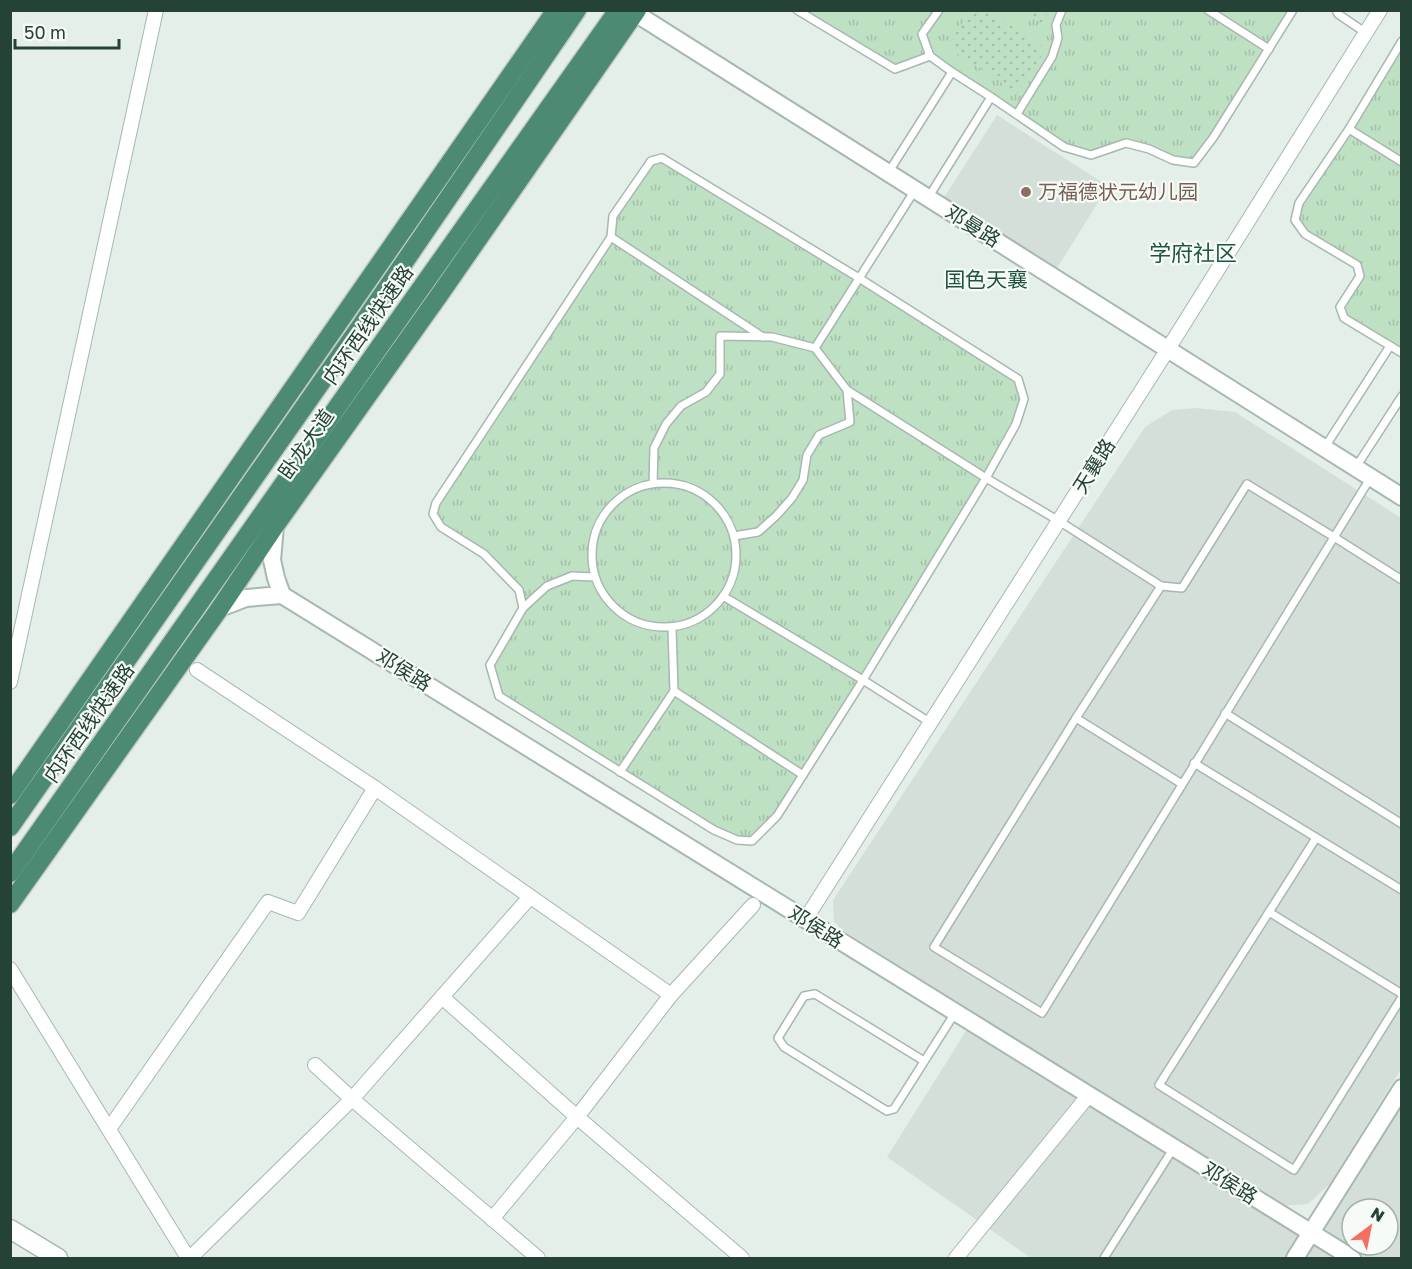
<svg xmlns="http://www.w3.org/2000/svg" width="1412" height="1269" font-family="'Golos Text','Noto Sans SC',sans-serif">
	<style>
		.built { fill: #d3dfd8; fill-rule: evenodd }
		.grass { fill: url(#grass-tufts) }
		.park { fill: url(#park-dots) }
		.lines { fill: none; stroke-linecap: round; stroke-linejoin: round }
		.service-casing { stroke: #a7b8af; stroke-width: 10 }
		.minor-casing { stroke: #a7b8af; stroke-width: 16 }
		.tertiary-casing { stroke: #a7b8af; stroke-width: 20 }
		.secondary-casing { stroke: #a3bbb0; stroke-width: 21 }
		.trunk-casing { stroke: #c2cac6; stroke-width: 21 }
		.service { stroke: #fff; stroke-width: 7 }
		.minor { stroke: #fff; stroke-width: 14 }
		.tertiary { stroke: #fff; stroke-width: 16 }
		.secondary { stroke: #fff; stroke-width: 18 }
		.trunk { stroke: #4c8a74; stroke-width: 18 }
		.education-dot { fill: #8d6e63; stroke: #f6fbf8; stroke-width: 2 }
		.labels { text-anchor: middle; stroke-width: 4.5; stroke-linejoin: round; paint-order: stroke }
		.education-label { font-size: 20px; fill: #785e54; stroke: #f6fbf8; text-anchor: start }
		.street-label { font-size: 20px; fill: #244235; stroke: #f6fbf8 }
		.neighbourhood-label { font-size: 21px; fill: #1f5540; stroke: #f6fbf8 }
		.quarter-label { font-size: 22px; fill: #1f5540; stroke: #f6fbf8 }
	</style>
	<defs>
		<pattern id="grass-tufts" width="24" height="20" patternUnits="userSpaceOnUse" patternTransform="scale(1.5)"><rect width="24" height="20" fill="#bee0c3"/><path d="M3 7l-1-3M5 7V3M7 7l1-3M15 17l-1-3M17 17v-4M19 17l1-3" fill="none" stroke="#a3c1a8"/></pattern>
		<pattern id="park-dots" width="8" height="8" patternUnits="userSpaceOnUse" patternTransform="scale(1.5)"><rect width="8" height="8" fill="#bee0c3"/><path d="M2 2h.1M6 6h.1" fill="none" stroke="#a3c1a8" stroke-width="1.8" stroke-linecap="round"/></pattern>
	</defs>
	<rect width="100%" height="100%" fill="#e5efe9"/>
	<g class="built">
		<path d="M997,115L1108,186L1056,270L943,199Z"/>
		<path d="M1196,408L1235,412L1401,518V1069L1330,1184L1308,1204L1282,1206L841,929L834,921L833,900L1145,427L1172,410Z"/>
		<path d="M971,1023L1311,1233L1401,1088V1258H1031L887,1157ZM1352,1209H1388V1245H1352Z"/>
	</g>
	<g class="grass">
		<path d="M797,11H1293L1194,163L1173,160L1126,143L1091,155L1064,147L930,56L895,69Z"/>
		<path d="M1401,41V353L1344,318L1340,307L1360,276L1357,265L1305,234L1295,220L1299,203Z"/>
		<path d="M662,158L1018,379L1024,399L1016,424L777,816L752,841L714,830L499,696L490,665L523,608L519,590L484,554L441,527L433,514L436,503L611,237L613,216L651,161Z"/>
	</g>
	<g class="park">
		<path d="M987,10L1046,49L1018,93L947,47L970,11Z"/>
		<path d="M1023,11H1049L1041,23Z"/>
	</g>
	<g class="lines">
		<defs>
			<g id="service">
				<path d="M797,10L895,69L930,56"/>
				<path d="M939,10L922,34L930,56L952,72"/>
				<path d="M1208,10L1269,49"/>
				<path d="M1336,10L1338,14L1366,33"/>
				<path d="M1402,41L1349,129L1299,203L1295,220L1305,234L1357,265L1360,276L1340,307L1344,318L1402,353"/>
				<path d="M991,97L1064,147L1091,155L1126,143L1149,149L1173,160L1194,163L1213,138L1293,10"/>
				<path d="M1017,114L1052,57L1058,38L1056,25L1062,10"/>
				<path d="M1349,129L1402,162"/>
				<path d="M888,173L952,72L991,97L928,198"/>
				<path d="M611,237L613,216L651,161L662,158L859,278L1018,379L1024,399L1016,424L986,478L1059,521L1161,586L1076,718"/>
				<path d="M847,390L986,478L863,680L931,723"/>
				<path d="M1325,447L1390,346"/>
				<path d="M1356,467L1402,396"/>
				<circle cx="664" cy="555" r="72"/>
				<path d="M653,483L654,448L666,424L681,406L706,392L720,374V336L772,337L815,348L915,190"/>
				<path d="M734,536L758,532L776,516L792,498L803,480L807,455L819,435L850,422L847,390L815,348"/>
				<path d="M1161,586L1182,588L1247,484L1334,537L1402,580"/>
				<path d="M723,596L863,680L777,816L752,841L737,840L714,830L499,696L490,665L523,608L519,590L484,554L441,527L433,514L436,503L611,237L763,337"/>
				<path d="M523,608L547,586L572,576L594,577"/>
				<path d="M674,691L803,775"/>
				<path d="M1225,713L1402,824"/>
				<path d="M1194,763L1402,890"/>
				<path d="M620,772L674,691L672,628"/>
				<path d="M1182,784L1076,718L934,947L1042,1013L1371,477"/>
				<path d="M1316,838L1269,912L1402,994"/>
				<path d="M1269,912L1159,1085L1294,1170L1402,997"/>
				<path d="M924,1061L815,994L804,996L778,1038L784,1047L887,1111L894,1109L955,1013"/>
				<path d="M1104,1258L1173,1149"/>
			</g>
			<g id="minor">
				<path d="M197,670L375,788L671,995L577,1117L492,1219"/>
				<path d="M10,682L156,10"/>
				<path d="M805,920L1168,349L1380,10"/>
				<path d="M10,969L188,1258"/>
				<path d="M671,995L753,905"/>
				<path d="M442,997L577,1117L742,1258"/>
				<path d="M315,1065L352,1099L538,1258"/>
				<path d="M109,1129L268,902L298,913L375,788"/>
				<path d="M190,1258L352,1099L530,897"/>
				<path d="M956,1258L1088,1096"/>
			</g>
			<g id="tertiary">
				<path d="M635,13L1402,497"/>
				<path d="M282,595L1352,1258"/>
				<path d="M220,608L246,598L282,595L276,578L272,560L275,526"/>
				<path d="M1295,1258L1402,1088"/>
			</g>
			<path id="secondary" d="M10,1229L58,1258"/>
			<g id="trunk">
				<path d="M10,795L556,10"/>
				<path d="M10,827L362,324L577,10"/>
				<path d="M10,873L385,339L618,10"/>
				<path d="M10,904L220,608L275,526L440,294L637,10"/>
			</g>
		</defs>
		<use href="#service" class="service-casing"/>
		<use href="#minor" class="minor-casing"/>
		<use href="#tertiary" class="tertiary-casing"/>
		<use href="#secondary" class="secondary-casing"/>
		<use href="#trunk" class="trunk-casing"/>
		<use href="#service" class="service"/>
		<use href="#minor" class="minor"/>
		<use href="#tertiary" class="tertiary"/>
		<use href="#secondary" class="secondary"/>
		<use href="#trunk" class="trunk"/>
	</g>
	<circle class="education-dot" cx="1026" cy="192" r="6"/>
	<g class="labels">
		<g class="education-label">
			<text x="1038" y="199">万福德状元幼儿园</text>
		</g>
		<g class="street-label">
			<text transform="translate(973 226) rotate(32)" y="7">邓曼路</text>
			<text transform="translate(368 325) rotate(-55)" y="7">内环西线快速路</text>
			<text transform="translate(306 444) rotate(-55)" y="7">卧龙大道</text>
			<text transform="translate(1094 466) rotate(-58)" y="7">天襄路</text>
			<text transform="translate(404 670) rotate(32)" y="7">邓侯路</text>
			<text transform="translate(89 723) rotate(-55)" y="7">内环西线快速路</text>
			<text transform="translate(816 927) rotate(32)" y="7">邓侯路</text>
			<text transform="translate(1230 1183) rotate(32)" y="7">邓侯路</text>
		</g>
		<g class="neighbourhood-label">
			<text x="986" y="287">国色天襄</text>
		</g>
		<g class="quarter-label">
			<text x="1193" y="261">学府社区</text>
		</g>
	</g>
	<rect width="1412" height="1269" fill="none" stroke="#244235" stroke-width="24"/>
	<g transform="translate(1370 1227) rotate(32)"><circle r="28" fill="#f6fbf8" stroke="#a2b1aa" stroke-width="1.5"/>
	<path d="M0-4.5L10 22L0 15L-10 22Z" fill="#f46f5e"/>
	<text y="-9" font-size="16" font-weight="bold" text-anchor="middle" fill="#244235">N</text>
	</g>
	<path d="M15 39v9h104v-9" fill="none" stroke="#244235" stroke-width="3"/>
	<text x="24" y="39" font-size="18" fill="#244235" stroke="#f6fbf8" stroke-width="4.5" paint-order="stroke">50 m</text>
</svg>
